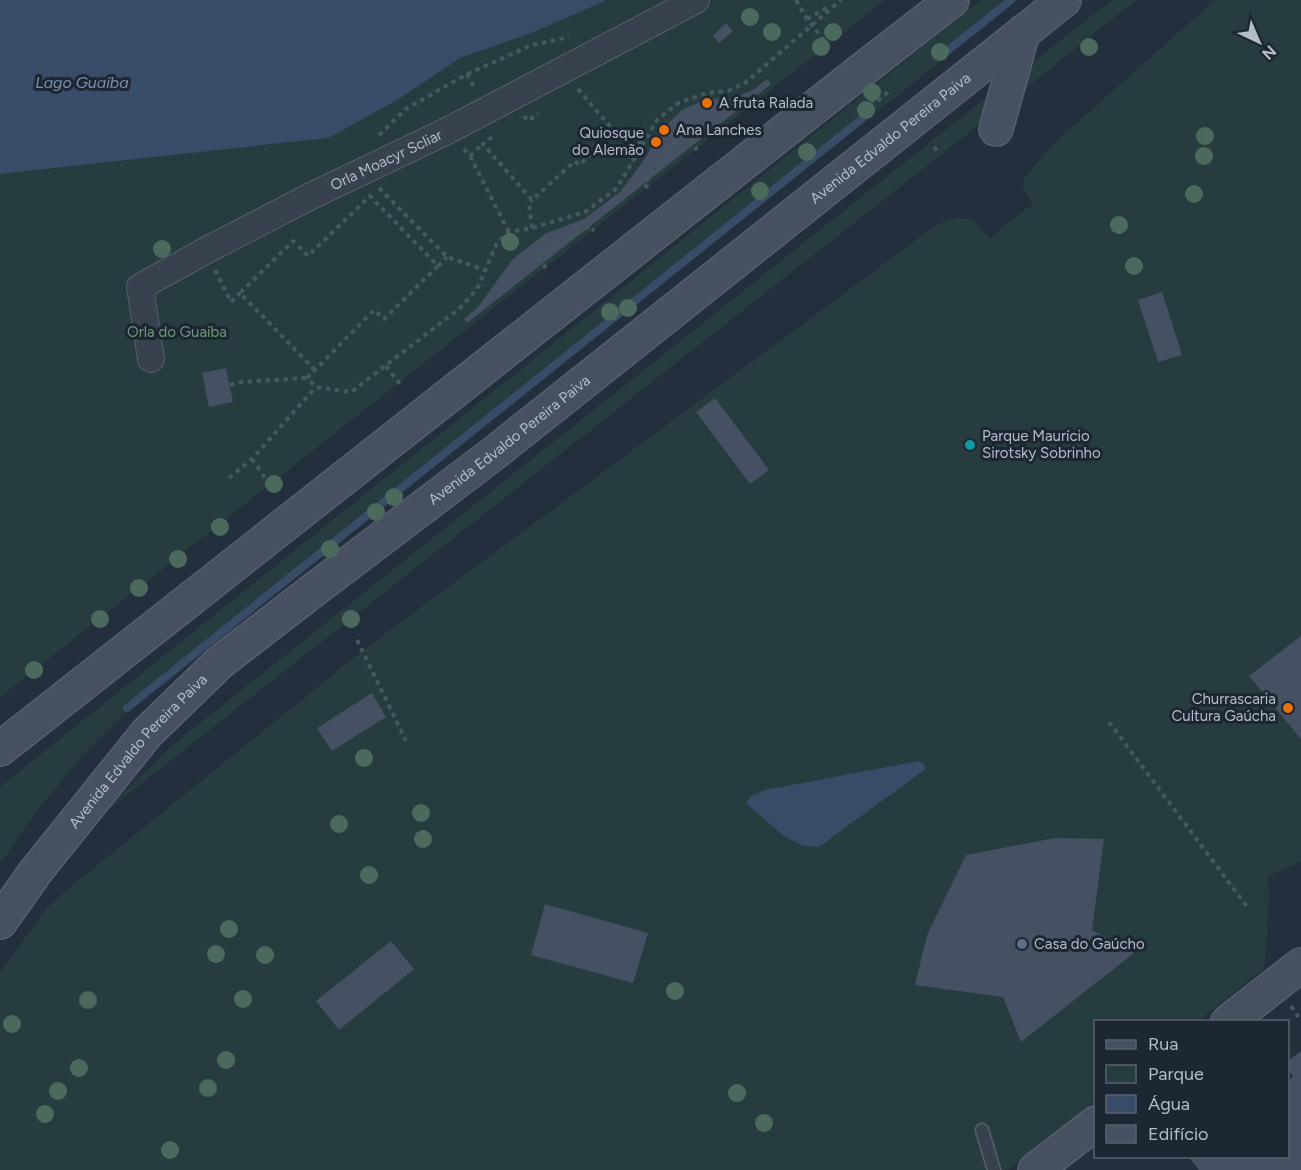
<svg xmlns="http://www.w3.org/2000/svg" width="1301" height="1170" font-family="Figtree,sans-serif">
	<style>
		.green { fill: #263c3f }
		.water { fill: #394c67 }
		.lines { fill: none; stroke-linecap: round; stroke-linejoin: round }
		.stream { stroke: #394c67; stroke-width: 8 }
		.building { fill: #455162 }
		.lane-casing { stroke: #565f6c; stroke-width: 15 }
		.street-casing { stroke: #565f6c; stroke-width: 28 }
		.secondary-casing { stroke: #565f6c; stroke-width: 36 }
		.path { stroke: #44595c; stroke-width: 4; stroke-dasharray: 4.5 4.5; stroke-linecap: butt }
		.lane { stroke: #38414e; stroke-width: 12 }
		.street { stroke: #38414e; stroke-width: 26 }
		.secondary { stroke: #465061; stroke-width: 33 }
		.tree { fill: #4b6a5d }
		.food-dot { fill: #e8710a; stroke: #1d2633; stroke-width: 2 }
		.culture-dot { fill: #0f9aa8; stroke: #1d2633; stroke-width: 2 }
		.service-dot { fill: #5c6f8a; stroke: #1d2633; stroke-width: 2 }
		.labels { text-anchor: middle; stroke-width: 6; stroke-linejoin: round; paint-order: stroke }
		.poi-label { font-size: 15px; fill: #b4bcc9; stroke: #1d2633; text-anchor: start }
		.street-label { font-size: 15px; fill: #b4bcc9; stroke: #1d2633 }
		.park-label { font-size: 15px; fill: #6b9a76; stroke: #1d2633 }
		.water-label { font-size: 16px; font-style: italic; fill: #7c92b1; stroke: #1d2633 }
	</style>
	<rect width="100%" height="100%" fill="#242f3e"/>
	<g class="green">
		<path d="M506,0H885L0,697V174L328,138Z"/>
		<path d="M981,0H1017L128,711L78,761L32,817L0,864V787Z"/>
		<path d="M1112,0H1136L1021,92L1029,65Z"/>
		<path d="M1215,0H1301V862L1268,876C1269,908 1268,938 1264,969L1198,1021L1096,1022L1095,1101L1008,1170H0V973L45,910L69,888L362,651L936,225C950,220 965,213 977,224C982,229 986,234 991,238L1011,220L1033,204L1023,188L1024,179L1052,145Z"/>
		<path d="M992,93L984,121L95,820L180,739Z"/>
	</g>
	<g class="water">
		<path d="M0,0H607L531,33L460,58L399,99L328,138L0,174Z"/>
		<path d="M919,761L924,764L925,769L924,770L819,847L803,846L784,836L746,803L751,796L765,790Z"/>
	</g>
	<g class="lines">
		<g class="stream">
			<path d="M947,51L1011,0"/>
			<path d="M127,708L863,118"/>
		</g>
	</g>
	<g class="building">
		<path d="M726,23L733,31L719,43L713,36Z"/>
		<path d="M767,79L771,84L467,323L464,319L478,307L513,259L545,234L584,219L620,192L644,160L661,130L682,110L707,99L733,98L753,90Z"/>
		<path d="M1162,292L1182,355L1158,362L1138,300Z"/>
		<path d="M226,368L233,402L209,407L202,373Z"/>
		<path d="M715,398L769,470L750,484L696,412Z"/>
		<path d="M1301,636V739L1249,676Z"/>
		<path d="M372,693L386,717L332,751L317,728Z"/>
		<path d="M1055,838L1104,839L1092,930L1134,953L1021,1042L1003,997L915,985L927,935L966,855Z"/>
		<path d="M545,904L648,933L633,983L531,955Z"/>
		<path d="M391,941L414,969L339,1030L316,1001Z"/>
		<path d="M1301,1051V1170H1199L1188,1156H1288V1081L1293,1076L1288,1069V1061Z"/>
	</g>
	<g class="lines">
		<defs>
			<path id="lane" d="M982,1130L994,1170"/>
			<g id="street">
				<path id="s1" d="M151,359L140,287L205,251L311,196L447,131L696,0"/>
			</g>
			<g id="secondary">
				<path d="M996,129L1023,32"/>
				<path d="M0,749L853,77L952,0"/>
				<path id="s2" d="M0,922L36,871L147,733L219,663L315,589L493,454L1064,0"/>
				<path d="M1228,1022L1301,965"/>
				<path d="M1035,1170L1096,1123"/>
			</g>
		</defs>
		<use href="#lane" class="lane-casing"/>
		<use href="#street" class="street-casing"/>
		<use href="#secondary" class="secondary-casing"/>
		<g class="path">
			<path d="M796,0L807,19L829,47"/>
			<path d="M807,19L830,6"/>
			<path d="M467,74L475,89"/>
			<path d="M871,99L875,103L890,90"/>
			<path d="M524,116L528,121L538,113"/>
			<path d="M616,133L618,130L642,144"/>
			<path d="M379,135L406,109L467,74L532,45L569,37"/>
			<path d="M492,137L483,144L532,200L575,161L579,165L616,133L577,88"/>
			<path d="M934,147L937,151"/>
			<path d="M464,149L470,156L509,232"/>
			<path d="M470,156L483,144"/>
			<path d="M379,188L447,257L485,270"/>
			<path d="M648,188L644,184L684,132L697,150"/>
			<path d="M532,228L529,203L532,200"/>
			<path d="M438,266L447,257"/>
			<path d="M546,268L536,255L590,226L594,231"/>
			<path d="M215,270L231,302L240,293"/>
			<path d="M386,366L400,384"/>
			<path d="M315,370L240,293L293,241L308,256L370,196L438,266L384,319L374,310L307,378L316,387L351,392L459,309L477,289L497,243L509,232L532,228L585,212L617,188L657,120L678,103L707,93L728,91L745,83L841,0"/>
			<path d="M230,385L241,382L307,378"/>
			<path d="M252,459L277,495"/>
			<path d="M229,478L252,459L316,387"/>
			<path d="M357,640L406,741"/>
			<path d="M1109,722L1248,908"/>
			<path d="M1291,1006L1301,1021"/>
		</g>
		<use href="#lane" class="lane"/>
		<use href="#street" class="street"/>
		<use href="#secondary" class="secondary"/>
	</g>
	<g class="tree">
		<circle cx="750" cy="17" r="9"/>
		<circle cx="772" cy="32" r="9"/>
		<circle cx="833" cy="32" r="9"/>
		<circle cx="821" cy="47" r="9"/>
		<circle cx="1089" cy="47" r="9"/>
		<circle cx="940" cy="52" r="9"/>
		<circle cx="872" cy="92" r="9"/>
		<circle cx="866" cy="110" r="9"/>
		<circle cx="1205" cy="136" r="9"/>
		<circle cx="807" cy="152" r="9"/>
		<circle cx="1204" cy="156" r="9"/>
		<circle cx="760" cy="191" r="9"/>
		<circle cx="1194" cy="194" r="9"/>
		<circle cx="1119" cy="225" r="9"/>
		<circle cx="510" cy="242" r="9"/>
		<circle cx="162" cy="249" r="9"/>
		<circle cx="1134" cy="266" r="9"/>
		<circle cx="628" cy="308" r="9"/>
		<circle cx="610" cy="312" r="9"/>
		<circle cx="274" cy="484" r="9"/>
		<circle cx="394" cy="497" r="9"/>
		<circle cx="376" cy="512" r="9"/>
		<circle cx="220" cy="527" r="9"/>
		<circle cx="330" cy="549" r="9"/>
		<circle cx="178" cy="559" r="9"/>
		<circle cx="139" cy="588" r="9"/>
		<circle cx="100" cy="619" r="9"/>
		<circle cx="351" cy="619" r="9"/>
		<circle cx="34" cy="670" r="9"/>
		<circle cx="364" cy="758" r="9"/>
		<circle cx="421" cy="813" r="9"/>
		<circle cx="339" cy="824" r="9"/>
		<circle cx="423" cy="839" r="9"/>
		<circle cx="369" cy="875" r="9"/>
		<circle cx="229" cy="929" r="9"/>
		<circle cx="216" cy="954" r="9"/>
		<circle cx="265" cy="955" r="9"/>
		<circle cx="675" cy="991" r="9"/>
		<circle cx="243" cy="999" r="9"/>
		<circle cx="88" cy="1000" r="9"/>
		<circle cx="12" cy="1024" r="9"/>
		<circle cx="226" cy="1060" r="9"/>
		<circle cx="79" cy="1068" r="9"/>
		<circle cx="208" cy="1088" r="9"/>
		<circle cx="58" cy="1091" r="9"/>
		<circle cx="737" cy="1093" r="9"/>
		<circle cx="45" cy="1114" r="9"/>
		<circle cx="764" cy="1123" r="9"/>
		<circle cx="170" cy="1150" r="9"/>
	</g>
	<g class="food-dot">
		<circle cx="707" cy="103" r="6"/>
		<circle cx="664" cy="130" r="6"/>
		<circle cx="656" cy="142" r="6"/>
		<circle cx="1288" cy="708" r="6"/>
	</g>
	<circle class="culture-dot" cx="970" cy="445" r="6"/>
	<circle class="service-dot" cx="1022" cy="944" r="6"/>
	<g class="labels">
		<g class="poi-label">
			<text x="719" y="108">A fruta Ralada</text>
			<text x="676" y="135">Ana Lanches</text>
			<text x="644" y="138" text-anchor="end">Quiosque<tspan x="644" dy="17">do Alemão</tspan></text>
			<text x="982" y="441">Parque Maurício<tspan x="982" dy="17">Sirotsky Sobrinho</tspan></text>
			<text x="1276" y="704" text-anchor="end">Churrascaria<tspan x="1276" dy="17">Cultura Gaúcha</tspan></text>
			<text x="1034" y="949">Casa do Gaúcho</text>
		</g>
		<g class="street-label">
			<text dy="5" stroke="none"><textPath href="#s2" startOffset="1192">Avenida Edvaldo Pereira Paiva</textPath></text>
			<text dy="5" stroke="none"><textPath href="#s1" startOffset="350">Orla Moacyr Scliar</textPath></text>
			<text dy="5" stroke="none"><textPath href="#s2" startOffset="706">Avenida Edvaldo Pereira Paiva</textPath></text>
			<text dy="5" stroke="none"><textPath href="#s2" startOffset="220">Avenida Edvaldo Pereira Paiva</textPath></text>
		</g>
		<g class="park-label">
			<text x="177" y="337">Orla do Guaíba</text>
		</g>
		<g class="water-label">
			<text x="82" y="88">Lago Guaíba</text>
		</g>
	</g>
	<rect x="1094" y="1020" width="195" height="138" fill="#1d2633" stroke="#59626f" stroke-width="1.5"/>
	<rect x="1106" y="1040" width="30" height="9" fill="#465061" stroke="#59626f" stroke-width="1.5"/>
	<text x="1148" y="1050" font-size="18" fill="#b4bcc9">Rua</text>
	<rect x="1106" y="1065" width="30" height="18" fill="#263c3f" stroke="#59626f" stroke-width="1.5"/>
	<text x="1148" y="1080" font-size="18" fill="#b4bcc9">Parque</text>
	<rect x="1106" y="1095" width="30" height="18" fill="#394c67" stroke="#59626f" stroke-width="1.5"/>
	<text x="1148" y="1110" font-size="18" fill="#b4bcc9">Água</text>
	<rect x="1106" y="1125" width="30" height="18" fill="#455162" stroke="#59626f" stroke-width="1.5"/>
	<text x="1148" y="1140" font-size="18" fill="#b4bcc9">Edifício</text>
	<g transform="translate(1259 42) rotate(136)" stroke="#1d2633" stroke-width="4.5" paint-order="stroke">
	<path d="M0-4.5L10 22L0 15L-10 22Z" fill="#b4bcc9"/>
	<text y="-9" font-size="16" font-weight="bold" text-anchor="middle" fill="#b4bcc9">N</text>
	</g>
</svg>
